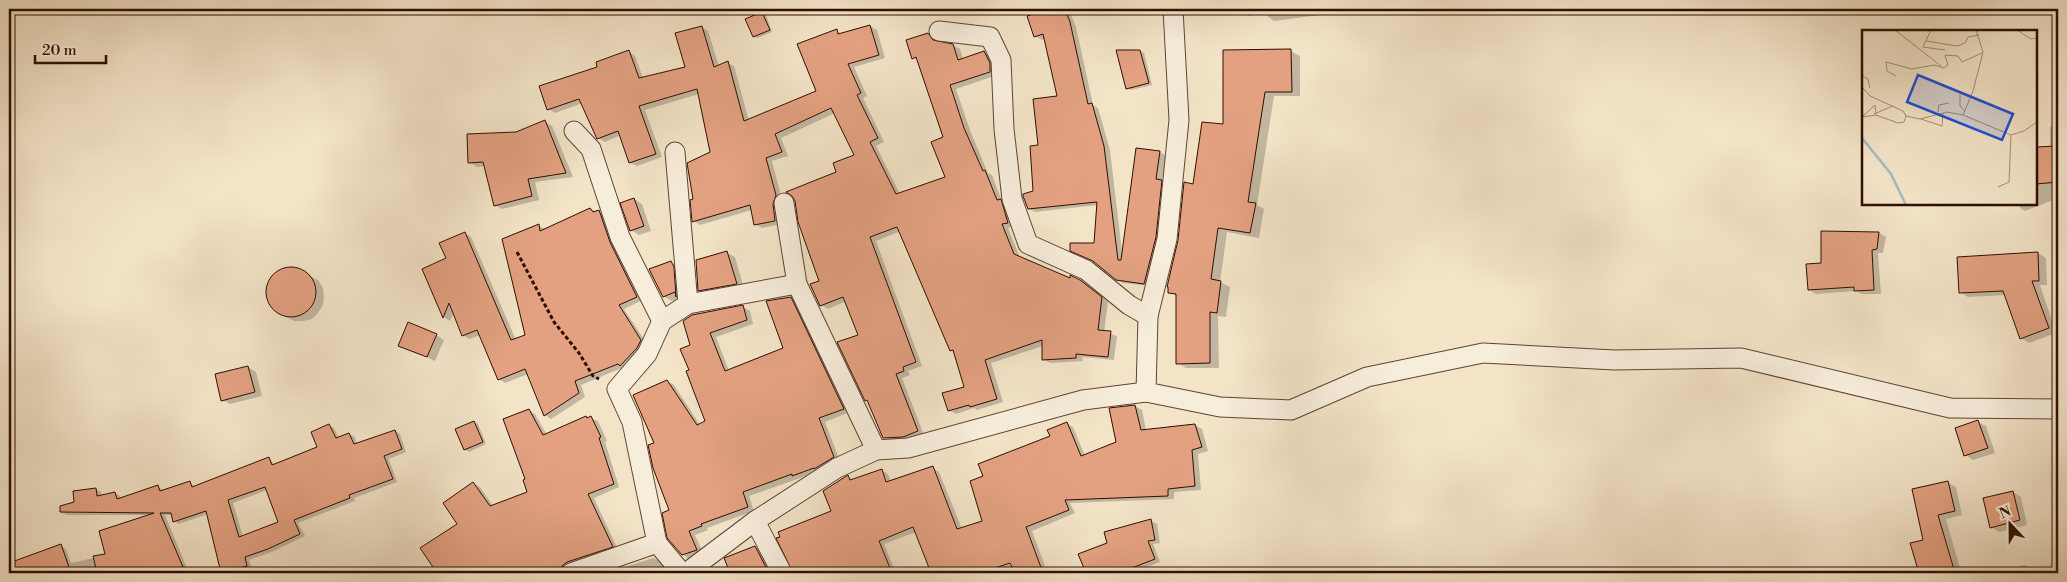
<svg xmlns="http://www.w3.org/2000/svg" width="2067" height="582" font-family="'Libre Bodoni',serif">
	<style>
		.shadow { fill: #0003; fill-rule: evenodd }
		.building { fill: #e3a181; stroke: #2e0e00; fill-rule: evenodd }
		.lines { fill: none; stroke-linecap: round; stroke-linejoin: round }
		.minor-casing { stroke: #5f4432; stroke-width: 21 }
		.path { stroke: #2e0e00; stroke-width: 3; stroke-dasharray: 4 2.5; stroke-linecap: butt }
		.minor { stroke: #f7eddb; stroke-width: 19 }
		.inset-river { fill: none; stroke: #a1bcc0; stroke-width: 2.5 }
		.inset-road { fill: none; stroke: #a48e78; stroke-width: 1 }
		.view { fill: #1d4ed8; fill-opacity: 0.15; stroke: #1d4ed8; stroke-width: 2.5 }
		.inset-edge { fill: none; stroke: #2e0e00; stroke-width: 2.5 }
	</style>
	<rect width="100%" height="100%" fill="#f3e4c8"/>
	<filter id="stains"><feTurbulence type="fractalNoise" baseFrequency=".004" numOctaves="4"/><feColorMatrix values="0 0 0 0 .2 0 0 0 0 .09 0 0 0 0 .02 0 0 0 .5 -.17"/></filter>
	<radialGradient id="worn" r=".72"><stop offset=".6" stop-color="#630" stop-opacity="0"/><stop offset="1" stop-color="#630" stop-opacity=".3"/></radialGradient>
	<g class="shadow">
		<path d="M1051,9H1069L1076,27L1093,105L1098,108L1110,150L1122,252L1160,152L1166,156L1162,181L1168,184L1151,286L1123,283L1116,279L1098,205L1035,212L1029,209L1035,192L1040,146L1058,97L1045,39L1042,40L1035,36L1028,17Z"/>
		<path d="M1240,9H1333L1334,13L1274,21L1267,16L1266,11L1248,16L1241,12Z"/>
		<path d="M762,13L766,15L772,32L757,38L754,36Z"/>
		<path d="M870,26L877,30L885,58L854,67L867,96L863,98L884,142L876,146L900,194L947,178L945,138L919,61L913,58L928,35L937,42L953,45L960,49L963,59L984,53L991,57L997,75L956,89L971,133L988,173L992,175L1002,201L1007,204L1014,226L1008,228L1020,258L1087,285L1108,302L1104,332L1117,336L1114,360L1082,357L1083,361L1050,363L1043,359V346L991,363L1003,402L977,410L974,408L956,414L949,410L965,388L955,353L951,350L901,231L876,241L922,366L908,371L910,375L902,378L924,435L910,440L891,441L884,437L869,402L866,400L860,336L846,301L828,309L821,305V282L838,173L856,155L835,113L781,138L788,156L772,161L782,199V224L762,228L755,224L752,210L700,225L694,221L695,200L711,153L699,94L645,110L662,157L637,166L630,163L621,135L605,142L598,138L583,103L555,113L548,109L599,67L629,52L635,56L643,78L687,68L702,27L708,31L719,66L727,63L734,66L749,121L818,91L836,31L843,34Z"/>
		<path d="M1140,51L1144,53L1152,85L1131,90L1128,88Z"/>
		<path d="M1224,51H1291L1300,56V96H1274L1257,205L1264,209L1259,238L1227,232L1220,282L1230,287L1226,317L1218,316L1219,368H1186L1178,363L1177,296L1169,292L1194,185L1225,126Z"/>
		<path d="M2058,102V125L2053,103Z"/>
		<path d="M545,122L552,126L573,177L535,182L539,200L502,209L495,205L485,166L477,167L469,162L517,133Z"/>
		<path d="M2050,127H2058V185H2054L2058,198L2025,211L2020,208V204H2036V149L2050,148Z"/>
		<path d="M634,199L642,204L651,231L639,235L631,230Z"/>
		<path d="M590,209L606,215L643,300L624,309L647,344L624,367L581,385L585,397L551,419L545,415L528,374L505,383L499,379L481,335L469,339L463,335L454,312L450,321L444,317L423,270L448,259L465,233L471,237L516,340L526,336L539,226L545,229Z"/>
		<path d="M1822,233H1879L1886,237L1883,253H1878L1881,294H1862L1856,291L1816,294L1809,290L1822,265Z"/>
		<path d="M727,253L735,257L744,288L707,295L699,290Z"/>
		<path d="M2038,253L2046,258L2047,285H2040L2056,333L2029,343L2021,338L2006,295L1968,297L1960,292Z"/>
		<path d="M671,263L679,267V298L672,301L663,296Z"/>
		<path d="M294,268L318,280L323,288L324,297L323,305L318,313L312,319L303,321H294L277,312L271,306L267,298L269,282L279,271Z"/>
		<path d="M790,298L797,302L850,412L825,422L840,461L820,471L749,496L754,511L707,528L708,530L695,535L703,553L689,558L690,561L669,537L670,511L655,443L667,381L674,385L700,425L706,422L690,371L692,346L743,307L750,311L753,324L716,337L729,371L785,349Z"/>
		<path d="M436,335L444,340L435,361L400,345Z"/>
		<path d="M248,367L256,372L262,396L230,404L222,400Z"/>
		<path d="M1135,406L1142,410L1146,431L1195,425L1202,429L1208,451L1198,454L1201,490L1174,492V499L1070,503L1075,513L1032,531L1045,566L1028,573H920L930,569L916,532L884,544L896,573H794L778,539L833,512L848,477L854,480L881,470L888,474L891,482L932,468L939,472L962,529L984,521L985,477L1051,437L1066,423L1073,427L1085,456L1117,443Z"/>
		<path d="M529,411L535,414L547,435L586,417L598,421L607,441L605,442L619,487L594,498L618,550L567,573H427L435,568L459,524L473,483L480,487L493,506L529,493L527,480Z"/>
		<path d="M474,422L478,424L486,444L469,452L465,449L457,430Z"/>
		<path d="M1978,422L1986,426L1995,453L1973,460L1966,455Z"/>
		<path d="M329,425L334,428L339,438L349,434L355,437L357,444L395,431L400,434L406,452L389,459L397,482L354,498L355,501L298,523L305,536L274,551L249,560L252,568L233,573L222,572L208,514L179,524L174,521L173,515H165L189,573H24L19,561L61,546L66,549L71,563L107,555L150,515H67L61,512L96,489L101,492V496L115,493L120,496L121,499L158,487L164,491L190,483L195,487L269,459L275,465L319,447ZM267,490L280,523L243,537L233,503Z"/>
		<path d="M1948,483L1956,487L1962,515L1946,519L1961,572L1920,573L1912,544L1925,540Z"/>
		<path d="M2013,492L2021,497L2027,525L1999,532L1991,527Z"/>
		<path d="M1151,521L1157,524L1160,543L1153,544L1160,562L1132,573H1087L1080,554L1108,543Z"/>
		<path d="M755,547L762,551L773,573H731L726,559Z"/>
		<path d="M653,558L660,561L670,573H608Z"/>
		<path d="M2024,565L2032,569L2034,573H1998Z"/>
	</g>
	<g class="building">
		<path d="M1047,9H1065L1070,22L1088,104L1092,103L1104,146L1118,260H1121L1136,148L1160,151L1156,179L1162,180L1156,237L1144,284L1116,280L1093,261L1070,251V243H1094L1097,202L1028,209L1023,196V194L1033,191L1030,146L1038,145L1033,99L1057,96L1043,34L1034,37L1027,16Z"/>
		<path d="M762,12L770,30L753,37L745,19Z"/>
		<path d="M870,25L879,55L848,64L861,93L857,95L878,138L870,142L896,194L945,177L931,142L943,137L916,57L912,59L906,40L928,33L933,40L953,44L958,60L984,51L990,63V72L950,85L964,128L983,171L985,170L997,200L1001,199L1008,223L1002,224L1014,254L1070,278V275L1080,280L1102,297L1098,330L1111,331L1108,357L1076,354V358L1042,360V340L985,360L997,399L970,407L969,405L948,411L942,393L964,387L953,350L950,351L897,227L870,237L916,362L903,367L904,371L896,374L918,431L903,437L883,438L867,400L865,401L837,342L858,335L843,297L820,306L810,284L819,281L798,222L795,201L792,196L786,192L836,172L833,163L854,155L831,108L775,134L782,152L766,158L776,195L773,204L775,221L754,225L750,205L692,222L690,200L693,199L687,163L710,152L697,89L639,106L656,154L629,163L618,131L597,139L579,99L547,110L539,86L597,67L596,62L629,50L639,78L685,67L675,33L702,26L714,67L728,61L744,121L816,91L797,44L837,29L838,34Z"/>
		<path d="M1291,49L1292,92H1265L1248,202L1256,203L1250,233L1218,228L1211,279L1221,281L1217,313L1210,312V363L1176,364V294L1168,293V287H1167L1178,240L1184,182L1193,184L1202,122L1223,124V50Z"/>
		<path d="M1116,50H1140L1149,83L1126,89Z"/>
		<path d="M545,120L566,173L528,179L532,196L494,206L483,162L468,163L467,134L516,132Z"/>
		<path d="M2058,146V182L2036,184V147Z"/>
		<path d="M634,198L644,226L630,231L620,203Z"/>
		<path d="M590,208L593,212L599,210L610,242L637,297L619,305L641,340L637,348L620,366L618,364L575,381L579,393L544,416L525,369L498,380L477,330L462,336L449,303L443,318L422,269L446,258L439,243L465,232L511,340L525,335L502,239L539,224L540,231Z"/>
		<path d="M1821,231L1879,232L1877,249L1872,250L1874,290L1854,291V287L1808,290L1806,264L1821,263Z"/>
		<path d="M727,251L737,284L698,291L696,260Z"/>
		<path d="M2038,252L2039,281H2032L2049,328L2020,339L2003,291L1959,293L1957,257Z"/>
		<path d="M671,261L674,267L676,297L675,292L663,297L649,269Z"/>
		<circle cx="291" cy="292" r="25"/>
		<path d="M791,297L844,409L819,418L834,457L814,469V468L792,476V474L743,492L748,507L701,524L702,526L689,531L697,550L682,555L667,538L662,513L669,510L653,468L648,445L654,443L633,395L667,380L697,425L705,421L686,371L689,370L680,349L690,345L683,321L692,315L743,305L747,320L710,333L725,371L783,348L766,301Z"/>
		<path d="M408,322L437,334L427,357L398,346Z"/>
		<path d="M248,366L255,392L221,401L215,374Z"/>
		<path d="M1135,405L1141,430L1195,424L1202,447L1192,450L1195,486L1168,489V496L1065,500L1069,510L1026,527L1043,573H1015L1010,563L980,573H931L913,527L879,541L892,573H793L776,538L780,537L778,532L831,511L823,491L848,475L850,480L882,469L886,482L933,466L957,529L982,521L970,481L983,476L978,464L1050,436L1047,430L1067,422L1081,456L1116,442L1109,408Z"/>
		<path d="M529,409L543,435L586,416L587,418L591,416L601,437L599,438L614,484L588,494L613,547L567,562L562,566L560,573H437L420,548L457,524L443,503L473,482L490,506L527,492L523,480L525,479L503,419Z"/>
		<path d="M1978,420L1988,448L1964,456L1955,428Z"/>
		<path d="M474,421L483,442L464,450L455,429Z"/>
		<path d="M329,424L336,438L349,433L354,444L395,430L402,449L384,456L393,479L349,495L350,498L294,520L300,534L268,549L245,557L247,566L221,573L206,511L173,522L171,513H160L183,567L155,573H145L143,567L117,573H97L93,556L105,554L99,531L154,513L60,512V506L74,502L73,491L96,488L97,496L115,492L117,499L158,485L160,491L190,481L192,487L269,457L272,465L317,447L311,432ZM265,487L278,522L239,537L228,500Z"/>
		<path d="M1948,481L1955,511L1938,515L1955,573H1919L1910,543L1923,540L1912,489Z"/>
		<path d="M2013,491L2020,520L1990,528L1983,498Z"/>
		<path d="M1151,519L1155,540L1148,541L1155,559L1119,573H1086L1078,554L1107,543L1104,532Z"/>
		<path d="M61,544L71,573H9V563Z"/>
		<path d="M755,546L769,573H730L724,558Z"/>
	</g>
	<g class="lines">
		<defs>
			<g id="minor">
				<path d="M1173,9L1179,120L1167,239L1148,316L1146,392L1220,407L1291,410L1367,377L1483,353L1615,360L1741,358L1950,408L2058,409"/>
				<path d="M939,31L990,37L1001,60L1004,129L1012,199L1028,244L1086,270L1129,305L1148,316"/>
				<path d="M574,131L591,149L620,237L662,321"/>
				<path d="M675,152L688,304"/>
				<path d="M784,203L797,284L876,450"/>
				<path d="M755,521L782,573"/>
				<path d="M657,543L632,422L617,389L647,354L662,321L688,304L797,284"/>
				<path d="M571,573L657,543L682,573"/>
				<path d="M686,573L755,521L837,468L876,450L908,448L1083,400L1146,392"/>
			</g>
		</defs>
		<use href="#minor" class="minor-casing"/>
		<path class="path" d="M517,252L554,322L579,353L593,376L599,379"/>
		<use href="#minor" class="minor"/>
	</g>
	<g transform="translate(1862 30)">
		<rect width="175" height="175" fill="#f3e4c8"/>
		<path class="inset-river" d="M0,108L29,144L44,175"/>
		<path class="inset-road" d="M33,0L79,36M114,0L121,22L111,61L101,85L149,105L162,101L175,92M155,0L169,9L175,8M64,11L95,16L103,13L106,7L117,5M61,17L83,20M61,17L69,0M0,46L6,49L8,58M34,46L25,41L24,32L50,39L72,35L82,38L86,35L83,25L96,26L100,32L120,23M0,57L8,66L41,81L44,86L42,92L36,93L14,85L0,87M98,64V76L103,81M76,82L77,75L87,73M12,84L31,76M1,86L13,75L14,84M44,86L58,89L85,82L101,85M59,89L80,96L81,83M136,157L147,152L149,105"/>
		<path class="view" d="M56,45L151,84L140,110L45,72Z"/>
		<rect width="175" height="175" class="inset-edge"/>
	</g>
	<rect width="2067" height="582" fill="none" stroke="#f3e4c8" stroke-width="30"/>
	<rect x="10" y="10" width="2047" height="562" fill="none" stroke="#2e0e00" stroke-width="2.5"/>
	<rect x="15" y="15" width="2037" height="552" fill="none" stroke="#2e0e00"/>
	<g transform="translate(2010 524) rotate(338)" stroke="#f7eddb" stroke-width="4" paint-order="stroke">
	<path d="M0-4L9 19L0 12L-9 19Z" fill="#2e0e00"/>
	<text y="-8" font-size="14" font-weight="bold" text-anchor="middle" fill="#2e0e00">N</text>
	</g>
	<path d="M35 55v8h71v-8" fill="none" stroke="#2e0e00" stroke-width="2.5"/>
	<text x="42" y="55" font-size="15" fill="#2e0e00" stroke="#f7eddb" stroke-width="4" paint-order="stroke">20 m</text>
	<rect width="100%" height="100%" filter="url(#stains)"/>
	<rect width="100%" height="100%" fill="url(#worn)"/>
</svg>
